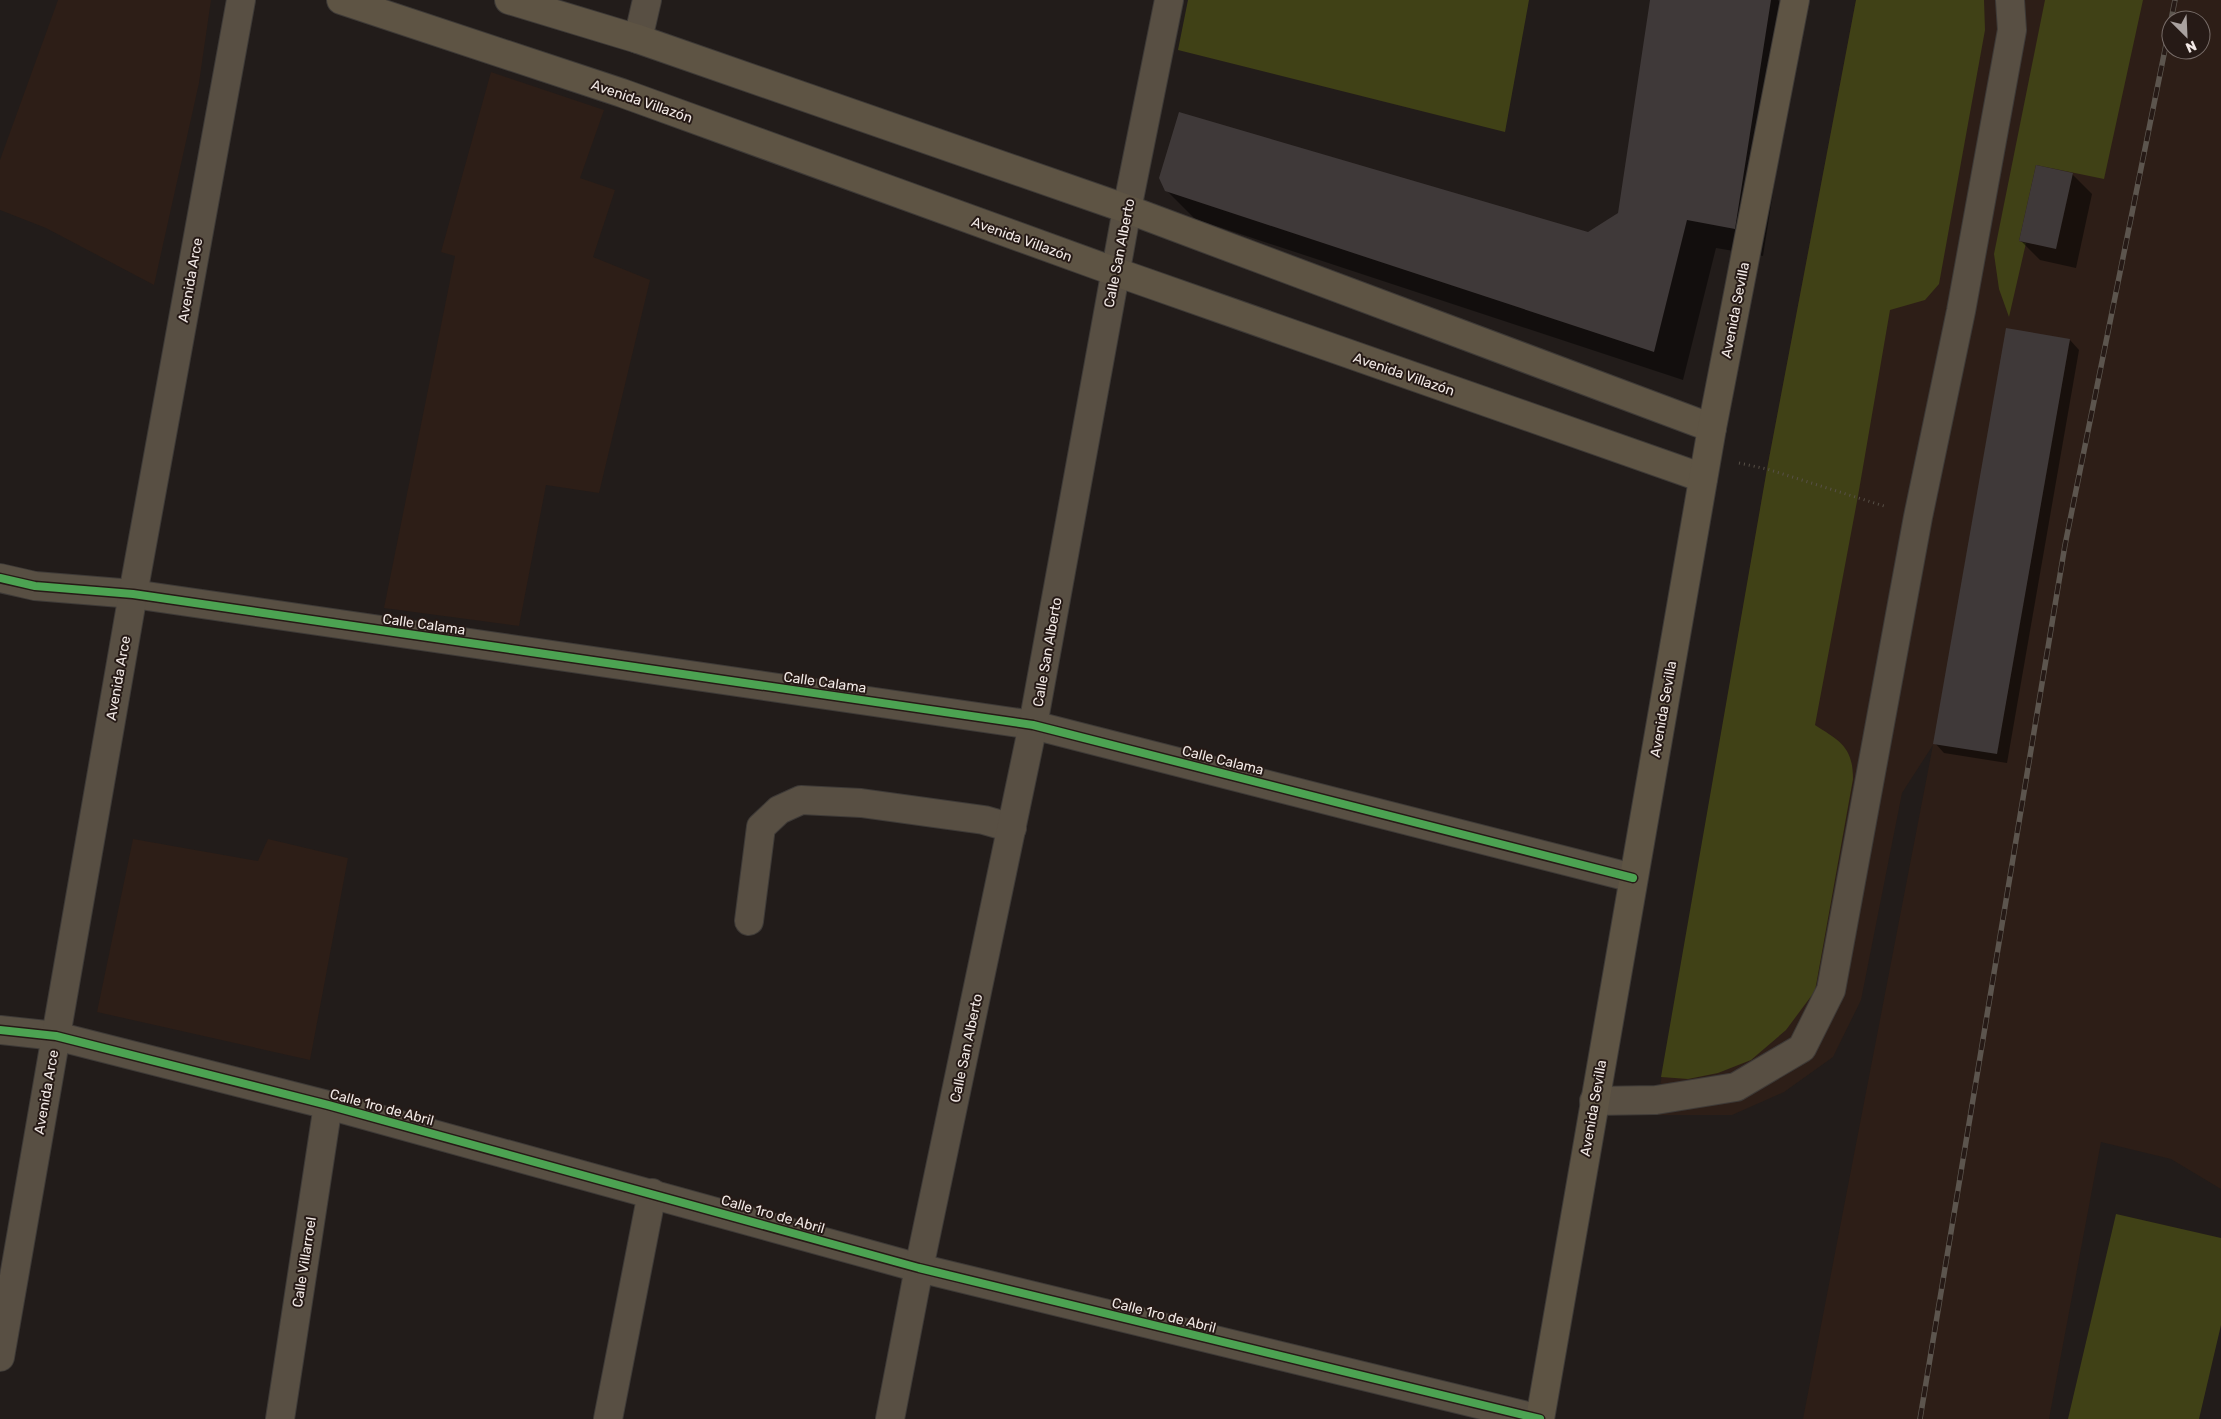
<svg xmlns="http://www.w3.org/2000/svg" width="2221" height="1419" font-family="Rubik,sans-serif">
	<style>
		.built { fill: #2d1e17; fill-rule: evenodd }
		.green { fill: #404116 }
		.shadow { fill: #0007 }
		.building { fill: #3f3939 }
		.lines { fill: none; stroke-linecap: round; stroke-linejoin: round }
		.minor-casing { stroke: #3e3a37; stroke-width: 30 }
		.major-casing { stroke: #3e3a37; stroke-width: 30 }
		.path { stroke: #575047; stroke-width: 3; stroke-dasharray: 1 4; stroke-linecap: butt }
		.minor { stroke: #584f43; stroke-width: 28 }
		.major { stroke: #5e5444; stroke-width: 28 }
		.rail-casing { stroke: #5c554e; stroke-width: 5.5 }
		.rail { stroke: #261a16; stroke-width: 4; stroke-dasharray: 11; stroke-linecap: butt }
		.cycleway-casing { stroke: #261a16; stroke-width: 11 }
		.cycleway { stroke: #4ca352; stroke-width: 8 }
		.labels { text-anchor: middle; stroke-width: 4; stroke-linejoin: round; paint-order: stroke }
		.street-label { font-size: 14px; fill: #f2e9e6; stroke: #261a16 }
	</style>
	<rect width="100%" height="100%" fill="#221c1a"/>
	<g class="built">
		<path d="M58,0H211L199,83L154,285L46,228L0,210V160Z"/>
		<path d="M1856,0H2221V1189L2171,1159L2101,1142L2049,1419H1803L1933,745L1902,793L1861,1000L1833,1057L1784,1092L1732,1115H1655L1767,469ZM2171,20H2201V50H2171Z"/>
		<path d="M491,72L604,110L580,178L615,190L593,257L650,280L599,493L546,485L519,626L384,608L455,256L441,252Z"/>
		<path d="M133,839L258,861L268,839L348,858L310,1060L97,1012Z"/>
	</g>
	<g class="green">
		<path d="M1188,0H1529L1505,132L1178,50Z"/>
		<path d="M1856,0H1984L1985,30L1939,284L1925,300L1890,310L1858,496L1815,725C1840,741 1853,747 1853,779L1815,991L1786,1030L1751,1060L1718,1073L1688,1079L1661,1077L1767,469Z"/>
		<path d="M2045,0H2143L2104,179L2036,165L2019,241L2026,243L2009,317L1999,289L1994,254Z"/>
		<path d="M2116,1214L2221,1238V1325L2199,1419H2068Z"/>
	</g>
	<g class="shadow">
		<path d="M1652,0H1778L1800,22L1763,256L1716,248L1683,380L1195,219L1166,190L1588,233L1619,214Z"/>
		<path d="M2072,174L2092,194L2076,268L2040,260L2021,241Z"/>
		<path d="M2070,340L2079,350L2007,763L1944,753L1935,743Z"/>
	</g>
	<g class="building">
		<path d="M1650,0H1771L1735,229L1687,220L1654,352L1165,191L1159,178L1179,112L1588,232L1618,213Z"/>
		<path d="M2036,165L2073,173L2056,249L2019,241Z"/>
		<path d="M2006,328L2070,339L1997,754L1933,744Z"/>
	</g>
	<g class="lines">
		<defs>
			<g id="minor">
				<path d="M638,39L647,0"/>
				<path d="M0,578L35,586L133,594L1033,725L1633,878"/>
				<path d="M749,921L761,827L779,810L801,800L861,803L984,820L1012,828"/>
				<path d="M0,1030L56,1036L328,1105L919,1268L1540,1419"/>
				<path d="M1594,1101L1656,1100L1736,1087L1802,1048L1831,990L1918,517L1961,311L2012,30L2010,0"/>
				<path d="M0,1357L133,594L241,0"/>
				<path d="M280,1419L328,1105"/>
				<path d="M608,1419L652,1193"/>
				<path d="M890,1419L919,1268L1033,725L1127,209L1169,0"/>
			</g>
			<g id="major">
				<path d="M341,0L622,93L1116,272L1703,478"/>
				<path d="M509,0L638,39L1127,209L1712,428"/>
				<path d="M1540,1419L1712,428L1795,0"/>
			</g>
		</defs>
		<use href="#minor" class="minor-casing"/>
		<use href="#major" class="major-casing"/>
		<path class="path" d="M1739,463L1767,469L1887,507"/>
		<use href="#minor" class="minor"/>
		<use href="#major" class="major"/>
		<defs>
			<path id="rail" d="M1920,1419L2065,545L2175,0"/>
		</defs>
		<use href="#rail" class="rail-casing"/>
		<use href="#rail" class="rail"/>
		<defs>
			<g id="cycleway">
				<path d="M0,578L35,586L133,594L1033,725L1633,878"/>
				<path d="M0,1030L56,1036L328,1105L919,1268L1540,1419"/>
			</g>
		</defs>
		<use href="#cycleway" class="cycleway-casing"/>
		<use href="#cycleway" class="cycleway"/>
	</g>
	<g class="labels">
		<g class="street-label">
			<text transform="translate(642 101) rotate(19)" y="5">Avenida Villazón</text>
			<text transform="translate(1022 239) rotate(20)" y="5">Avenida Villazón</text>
			<text transform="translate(1119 253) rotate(-79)" y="5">Calle San Alberto</text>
			<text transform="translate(190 280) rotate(-80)" y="5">Avenida Arce</text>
			<text transform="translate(1735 310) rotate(-79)" y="5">Avenida Sevilla</text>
			<text transform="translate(1404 374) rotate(19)" y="5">Avenida Villazón</text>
			<text transform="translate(424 624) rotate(8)" y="5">Calle Calama</text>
			<text transform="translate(1047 652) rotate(-80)" y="5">Calle San Alberto</text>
			<text transform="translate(118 678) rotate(-80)" y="5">Avenida Arce</text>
			<text transform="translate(825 682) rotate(8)" y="5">Calle Calama</text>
			<text transform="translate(1663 709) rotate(-80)" y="5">Avenida Sevilla</text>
			<text transform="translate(1223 760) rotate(14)" y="5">Calle Calama</text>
			<text transform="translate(966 1048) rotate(-78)" y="5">Calle San Alberto</text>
			<text transform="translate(46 1092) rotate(-80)" y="5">Avenida Arce</text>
			<text transform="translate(382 1107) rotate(15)" y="5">Calle 1ro de Abril</text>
			<text transform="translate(1593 1108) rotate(-80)" y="5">Avenida Sevilla</text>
			<text transform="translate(773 1214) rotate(16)" y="5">Calle 1ro de Abril</text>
			<text transform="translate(304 1262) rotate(-81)" y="5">Calle Villarroel</text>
			<text transform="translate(1164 1315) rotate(14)" y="5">Calle 1ro de Abril</text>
		</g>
	</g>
	<g transform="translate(2186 35) rotate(156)"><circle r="24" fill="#261a16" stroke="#786d69"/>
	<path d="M0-4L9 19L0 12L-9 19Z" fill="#a9a19f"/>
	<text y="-8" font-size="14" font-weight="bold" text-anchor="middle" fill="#f2e9e6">N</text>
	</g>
</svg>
